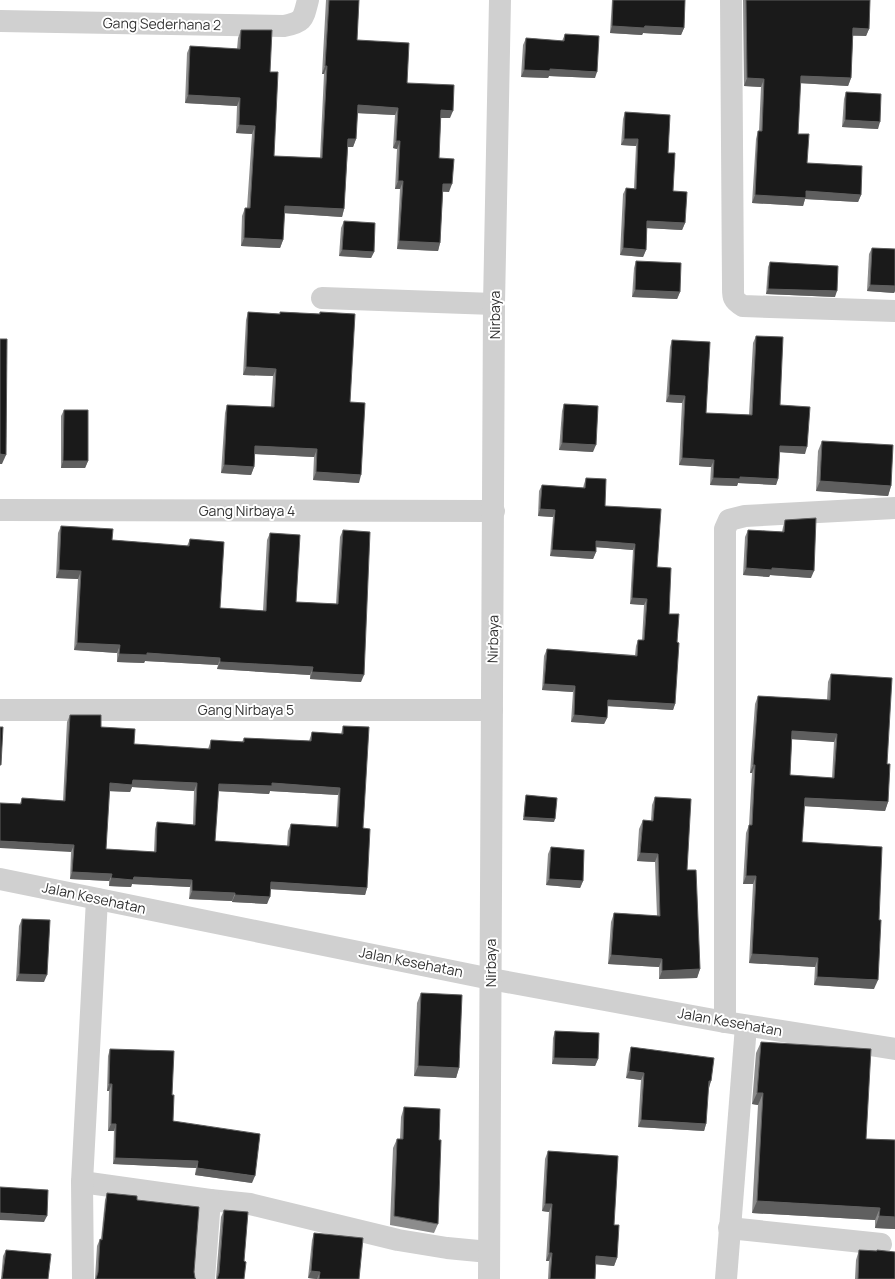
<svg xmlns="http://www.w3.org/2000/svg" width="895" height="1279" font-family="Manrope,sans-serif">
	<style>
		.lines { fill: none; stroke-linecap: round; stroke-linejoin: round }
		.street { stroke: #d0d0d0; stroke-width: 22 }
		.wall { fill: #8c8c8c; fill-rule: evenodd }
		.shaded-wall { fill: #5f5f5f }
		.building { fill: #1a1a1a; stroke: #5f5f5f; fill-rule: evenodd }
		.labels { text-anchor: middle; stroke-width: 4; stroke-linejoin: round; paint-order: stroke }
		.street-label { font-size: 14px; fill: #333; stroke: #fff }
	</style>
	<rect width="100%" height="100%" fill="#fff"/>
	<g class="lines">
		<g class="street">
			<path d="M731,0L733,285C733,296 732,300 743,306L895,311"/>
			<path d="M0,21L284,26C304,22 303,19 308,0"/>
			<path d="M322,298L494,304"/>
			<path d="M0,510L494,511"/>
			<path d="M0,710H492"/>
			<path d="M0,879L491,979L725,1022L895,1049"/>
			<path d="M725,1022V529L729,520L745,516L895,508"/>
			<path d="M82,1182L210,1200L250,1204L398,1240L447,1248L489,1252"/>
			<path d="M729,1228L881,1244"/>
			<path d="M83,1279L82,1182L97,899"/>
			<path d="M204,1279L210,1200"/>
			<path d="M489,1279L494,304L500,0"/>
			<path d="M726,1279L746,1026"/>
		</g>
	</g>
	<g class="wall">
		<path d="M326,0H359L357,40L450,118H441L439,158L449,192H443L440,243L438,251L397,249L400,189H395L397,149L393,148L395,115L357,113L356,139L353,147H348L344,209L342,217L284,213L283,240L280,248L241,246L242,216L245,208H247L252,134L236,133L237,106L185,103L187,53L190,46L237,49L238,38L241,30L270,72L274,156L320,158L324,74H322Z"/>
		<path d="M612,0H685L684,28L681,35L643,33L642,35L610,33Z"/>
		<path d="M743,0H870L869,29L866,36H853L851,78L848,86L800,83L798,134L807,163L861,195L858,202L805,199L803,206L752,203L756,139L758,131H759L761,87L744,86Z"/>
		<path d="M565,34L595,78L549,76L548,78L521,77L523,45L526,38L562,41Z"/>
		<path d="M846,92L878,129L842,127L844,99Z"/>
		<path d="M625,112L668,153L673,191L685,223L682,230L647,228L646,250L643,257L620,255L623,194L626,188H634L636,146L621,145L623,119Z"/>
		<path d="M344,221L374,252L371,258L339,256L341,228Z"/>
		<path d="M872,248L895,249V291L894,293L867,291L869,254Z"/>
		<path d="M636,261L680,292L677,299L632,297L634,268Z"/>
		<path d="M770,262L835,297L766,294L768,267Z"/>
		<path d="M248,312L280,314V312L319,314L320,312L350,402L359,483L313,480L314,457L255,454L254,467L251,475L221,473L225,413L227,405L271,407L273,376L243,375L246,320Z"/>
		<path d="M756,336L780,405L805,454L780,452L778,479L776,485L738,483L737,486L710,485L711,467L679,465L682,403L666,402L670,347L672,340L706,413L749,415L753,343Z"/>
		<path d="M564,404L593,452L559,450L562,411Z"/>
		<path d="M64,410L88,461L85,468H61V416Z"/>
		<path d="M822,441L891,486L888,496L816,491L818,451Z"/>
		<path d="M586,478L605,506L657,567L669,614L677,642L675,704L673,710L607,706V718L604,724L571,722L573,692L542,690L544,656L547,649L635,655L636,646L638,640H642L644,605L630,604L633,550L596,547V552L593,559L550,556L553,517L538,516L539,491L542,485L583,488L584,484Z"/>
		<path d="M785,520L811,578L770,575L769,577L743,575L745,537L748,530L782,532L783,527Z"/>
		<path d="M61,526L112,540L187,546L190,539L220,608L263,611L267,540L270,533L296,602L336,604L340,537L343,530L361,682L310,679V675L217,669L218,665L145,661L144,663L117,662V653L74,650L78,579L56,578L58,533Z"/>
		<path d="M831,674L887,764L888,802L885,811L804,806L802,842L874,989L814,985L815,967L749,963L753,884H743L746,833L749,825L752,773H750L755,704L758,696L827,700L828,682ZM792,739L834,742L832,778L790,775Z"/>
		<path d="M70,715L101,727L134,744L208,749L211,740L242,742L244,738L309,741L312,732L341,734L343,726L363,828L367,888L365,895L270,889L267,904L232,902V901L189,899L190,887L132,884L131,887L109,886V881L70,879L71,852L20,804L22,798L63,801L67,722ZM132,787L194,791L193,825L157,822L155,829L154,852L106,849L109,791L130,792ZM218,791L269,794L270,791L338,795L336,827L291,824L288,831L287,846L215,841Z"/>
		<path d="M526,795L554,822L523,820L525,799Z"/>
		<path d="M655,797L687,870L700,969L697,978L659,979V967L608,964L611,922L614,913L657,916L655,862L637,861L639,829L643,820L651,821L652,805Z"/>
		<path d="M551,847L583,881L580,888L546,885L548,854Z"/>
		<path d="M22,919L44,982L16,981L19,926Z"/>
		<path d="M421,993L459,1068L456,1078L414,1076L417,1003Z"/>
		<path d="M555,1031L598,1059L595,1066L552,1064L553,1038Z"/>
		<path d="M761,1042L866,1139L895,1140V1229L875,1228V1220L752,1213L758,1105L752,1104L756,1053Z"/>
		<path d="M631,1047L711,1081L708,1088L706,1124L704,1131L638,1127L641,1080L626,1078L629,1054Z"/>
		<path d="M110,1049L172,1095L173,1121L252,1183L195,1175L196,1168L113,1164L114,1131H108L109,1091H107L108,1056Z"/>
		<path d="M404,1107L438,1224L434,1233L390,1225L393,1148L397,1139H400L401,1117Z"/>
		<path d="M548,1151L614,1225L617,1258L614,1266L596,1264L595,1279H548L549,1261H546L549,1212L542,1211L545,1159Z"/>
		<path d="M107,1193L137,1200L194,1272L195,1278L196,1279H95L97,1246L100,1239H101L105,1200Z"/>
		<path d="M224,1210L244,1261L216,1279L221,1217Z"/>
		<path d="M314,1233L359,1279H317L308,1278L312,1240Z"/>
		<path d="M6,1250L48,1279H1L3,1256Z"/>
		<path d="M859,1250L876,1251L877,1250L895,1279H855L856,1260Z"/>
	</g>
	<g class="shaded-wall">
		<path d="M612,26H645L684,28L681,35L643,33L642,35L610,33Z"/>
		<path d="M853,28L869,29L866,36L851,35Z"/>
		<path d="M325,66H327L324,74H322Z"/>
		<path d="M550,69L597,72L595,78L549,76L548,78L521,77L524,70Z"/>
		<path d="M801,76L851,78L848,86L798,83Z"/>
		<path d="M747,78L764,79L761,87L744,86Z"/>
		<path d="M188,95L240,98L237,106L185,103Z"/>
		<path d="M358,105L398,108L395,115L355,113Z"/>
		<path d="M441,110L453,111L450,118H438Z"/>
		<path d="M845,120L880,122L878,129L842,127Z"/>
		<path d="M239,125L255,126L252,134L236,133Z"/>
		<path d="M348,139H356L353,147H345Z"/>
		<path d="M624,139H638L636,146L621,145Z"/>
		<path d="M396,141H400L397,149L393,148Z"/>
		<path d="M398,181H403L400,189H395Z"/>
		<path d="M443,184H452L449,192L441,191Z"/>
		<path d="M806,191L861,195L858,202L805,199L803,206L752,203L755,195Z"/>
		<path d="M285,206L344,209L342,217L282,213Z"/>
		<path d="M647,221L685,223L682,230L645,228Z"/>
		<path d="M244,238L283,240L280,248L241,246Z"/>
		<path d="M399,241L440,243L438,251L397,249Z"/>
		<path d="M623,248L646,250L643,257L620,255Z"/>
		<path d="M342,250L374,252L371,258L339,256Z"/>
		<path d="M870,285L895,286V291L894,293L867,291Z"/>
		<path d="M768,289L837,291L835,297L766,294Z"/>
		<path d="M635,290L680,292L677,299L632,297Z"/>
		<path d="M246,367L276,369L273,376L243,375Z"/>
		<path d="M669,395L685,396L682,403L666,402Z"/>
		<path d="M562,443L596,445L593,452L559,450Z"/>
		<path d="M255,446L317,449L314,457L252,454Z"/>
		<path d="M780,446L807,447L805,454L778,452Z"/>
		<path d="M0,454L6,455L2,464H0Z"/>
		<path d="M682,458L714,460L711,467L679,465Z"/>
		<path d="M63,461H88L85,468H61Z"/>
		<path d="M224,465L254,467L251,475L221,473Z"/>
		<path d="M316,472L361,475L359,483L313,480Z"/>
		<path d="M740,477L778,479L776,485L738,483L737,486L710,485L713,478Z"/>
		<path d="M820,481L891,486L888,496L816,491Z"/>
		<path d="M540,509L555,510L553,517L538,516Z"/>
		<path d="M596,541L635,544L633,550L594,547Z"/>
		<path d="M552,550L596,552L593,559L550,556Z"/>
		<path d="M746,568H772L814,571L811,578L770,575L769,577L743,575Z"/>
		<path d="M59,570L81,571L78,579L56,578Z"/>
		<path d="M632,598L647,599L644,605L630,604Z"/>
		<path d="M77,643L120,645L117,653L74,650Z"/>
		<path d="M147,653L220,658L218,665L145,661L144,663L117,662L119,654Z"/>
		<path d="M220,662L313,667L310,675L217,669Z"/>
		<path d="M312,672L364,675L361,682L310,679Z"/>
		<path d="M544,684L575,686L573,692L542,690Z"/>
		<path d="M608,700L675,704L673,710L606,706Z"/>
		<path d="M574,715L607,718L604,724L571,722Z"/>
		<path d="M792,731L837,734L834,742L789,739Z"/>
		<path d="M753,765H755L752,773H750Z"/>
		<path d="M133,780L197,783L194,791L132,787L130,792L107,791L110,783Z"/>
		<path d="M272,783L340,788L338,795L270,791L269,794L216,791L219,784Z"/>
		<path d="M805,798L888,802L885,811L802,806Z"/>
		<path d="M524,817L555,819L554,822L523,820Z"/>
		<path d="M0,841L74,845L71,852L0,848Z"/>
		<path d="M640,853L658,854L655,862L637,861Z"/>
		<path d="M72,872L112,874L109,881L70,879Z"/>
		<path d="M746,876H756L753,884H743Z"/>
		<path d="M134,877L192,880L190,887L132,884L131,887L109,886L111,878Z"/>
		<path d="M549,879L583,881L580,888L546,885Z"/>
		<path d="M271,882L367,888L365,895L268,889Z"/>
		<path d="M192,891L235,893L232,901L189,899Z"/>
		<path d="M235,895L270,897L267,904L232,902Z"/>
		<path d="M752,954L818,958L815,967L749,963Z"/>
		<path d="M611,955L662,959L659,967L608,964Z"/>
		<path d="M700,969L697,978L659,979L662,971Z"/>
		<path d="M19,974L47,975L44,982L16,981Z"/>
		<path d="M817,977L878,980L874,989L814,985Z"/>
		<path d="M554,1058L598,1059L595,1066L552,1064Z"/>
		<path d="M418,1066L459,1068L456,1078L414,1076Z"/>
		<path d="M629,1071L644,1073L641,1080L626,1078Z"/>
		<path d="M709,1081H711L709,1088H706Z"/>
		<path d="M109,1084H112L109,1091H107Z"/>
		<path d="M757,1093H763L758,1105L752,1104Z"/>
		<path d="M641,1120L706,1124L704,1131L638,1127Z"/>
		<path d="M111,1124H116L114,1131H108Z"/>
		<path d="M115,1158L198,1161L196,1168L113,1164Z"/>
		<path d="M197,1168L255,1176L252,1183L195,1175Z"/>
		<path d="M757,1201L880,1208L875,1220L752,1213Z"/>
		<path d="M545,1204H552L549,1212L542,1211Z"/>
		<path d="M0,1213L47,1216L44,1222L0,1220Z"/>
		<path d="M879,1216L895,1217V1229L875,1228Z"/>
		<path d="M549,1253H552L549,1261H546Z"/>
		<path d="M596,1256L617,1258L614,1266L593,1264Z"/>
		<path d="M311,1271L320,1272L317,1279L308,1278Z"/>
	</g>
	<g class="building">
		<path d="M329,0H359L357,40L409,43L407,83L454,85L453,111L441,110L439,158L454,159L452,184H443L440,243L399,241L403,181H398L400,141H396L398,108L358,105L356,139H348L344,209L285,206L283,240L244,238L245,208H250L255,126L239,125L240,98L188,95L190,46L240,49L241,30H272L270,72H278L274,156L322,158L327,66H325Z"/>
		<path d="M613,0H685L684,28L645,26L644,28L612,26Z"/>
		<path d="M746,0H870L869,29L853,28L851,78L801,76L798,134H809L807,163L862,166L861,195L806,191V198L755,195L758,131H762L764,79L747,78Z"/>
		<path d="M565,34L599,36L597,72L550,69V71L524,70L526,38L564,41Z"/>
		<path d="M846,92L881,94L880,122L845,120Z"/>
		<path d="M625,112L670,115L668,153H675L673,191L687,192L685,223L647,221L646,250L623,248L626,188L636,189L638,139H624Z"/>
		<path d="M344,221L375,223L374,252L342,250Z"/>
		<path d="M872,248L895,249V286L870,285Z"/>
		<path d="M636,261L681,263L680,292L635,290Z"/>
		<path d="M770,262L838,266L837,291L768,289Z"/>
		<path d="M248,312L280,314V312L320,314V312L355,314L350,402L365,403L361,475L316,472L317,449L255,446L254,467L224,465L227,405L274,407L276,369L246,367Z"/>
		<path d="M756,336L783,337L780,405L810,407L807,447L780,446L778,479L740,477V479L713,478L714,460L682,458L685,396L669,395L672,340L710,342L706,413L752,415Z"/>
		<path d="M0,339H7L6,455L0,454Z"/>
		<path d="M564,404L598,406L596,445L562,443Z"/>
		<path d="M64,410H88V461H63Z"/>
		<path d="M822,441L893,445L891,486L820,481Z"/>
		<path d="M586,478L606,479L605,506L661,509L657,567L671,568L669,614H679L677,642L679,643L675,704L608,700L607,718L574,715L575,686L544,684L547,649L637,656L638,640H644L647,599L632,598L635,544L596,541V552L552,550L555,510L540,509L542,485L585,488Z"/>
		<path d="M816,518L814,571L772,568V570L746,568L748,530L784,532L785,520Z"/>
		<path d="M61,526L113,529L112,540L189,546L190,539L224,542L220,608L266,611L270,533L300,535L296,602L338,604L343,530L370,532L364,675L312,672L313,667L220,662V658L147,653V655L119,654L120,645L77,643L81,571L59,570Z"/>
		<path d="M831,674L892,678L887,764H890L888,802L805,798L802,842L882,847L879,920H881L878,980L817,977L818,958L752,954L756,876H746L749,825H752L755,765H753L758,696L830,700ZM792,731L837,734L834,778L790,775Z"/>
		<path d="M70,715H101V727L135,729L134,744L210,749L211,740L244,742V738L311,741L312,732L343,734V726L369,727L363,828L370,829L367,888L271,882L270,897L235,895V893L192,891V880L134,877L133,880L111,878L112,874L72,872L74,845L0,841V803L21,804L22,798L65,801ZM133,780L197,783L195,825L157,822L156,852L106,849L110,783L132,785ZM272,783L340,788L338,827L291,824L289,846L215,841L219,784L272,786Z"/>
		<path d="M0,727H3L1,765H0Z"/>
		<path d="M526,795L557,798L555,819L524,817Z"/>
		<path d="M655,797L691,799L687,870H696L700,969L662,971V959L611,955L614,913L660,916L658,854L640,853L643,820L653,821Z"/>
		<path d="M551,847L584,850L583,881L549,879Z"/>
		<path d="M22,919L50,920L47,975L19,974Z"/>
		<path d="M421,993L462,995L459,1068L418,1066Z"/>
		<path d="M555,1031L599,1033L598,1059L554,1058Z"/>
		<path d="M761,1042L871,1049L866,1139L895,1140V1217L879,1216L880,1208L757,1201L763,1093H757Z"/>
		<path d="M631,1047L714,1058L711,1081H709L706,1124L641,1120L644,1073L629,1071Z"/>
		<path d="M110,1049L174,1051L172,1095H174L173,1121L260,1134L255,1176L197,1168L198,1161L115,1158L116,1124H111L112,1084H109Z"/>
		<path d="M404,1107L440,1109L439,1140H441L438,1224L394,1216L397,1139H403Z"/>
		<path d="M548,1151L618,1156L614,1225H619L617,1258L596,1256L595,1279H550L552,1253H549L552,1204H545Z"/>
		<path d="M0,1187L48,1190L47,1216L0,1213Z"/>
		<path d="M107,1193L137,1196V1200L199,1207L194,1272L195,1278L196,1279H96L98,1272L100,1239L102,1240Z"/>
		<path d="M224,1210L248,1212L244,1261L246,1262L244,1279H217L219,1273Z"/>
		<path d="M314,1233L363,1238L359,1279H319L320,1272L311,1271Z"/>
		<path d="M6,1250L51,1254L48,1279H2Z"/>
		<path d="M859,1250L877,1251V1250L895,1252V1279H858Z"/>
	</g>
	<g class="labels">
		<g class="street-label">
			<text transform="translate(162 24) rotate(1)" y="5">Gang Sederhana 2</text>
			<text transform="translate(495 315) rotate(-90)" y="5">Nirbaya</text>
			<text x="247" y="516">Gang Nirbaya 4</text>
			<text transform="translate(493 639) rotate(-89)" y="5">Nirbaya</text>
			<text x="246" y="715">Gang Nirbaya 5</text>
			<text transform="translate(94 898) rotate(12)" y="5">Jalan Kesehatan</text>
			<text transform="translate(411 962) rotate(11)" y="5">Jalan Kesehatan</text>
			<text transform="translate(491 963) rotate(-90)" y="5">Nirbaya</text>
			<text transform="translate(730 1022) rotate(10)" y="5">Jalan Kesehatan</text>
		</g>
	</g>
</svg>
